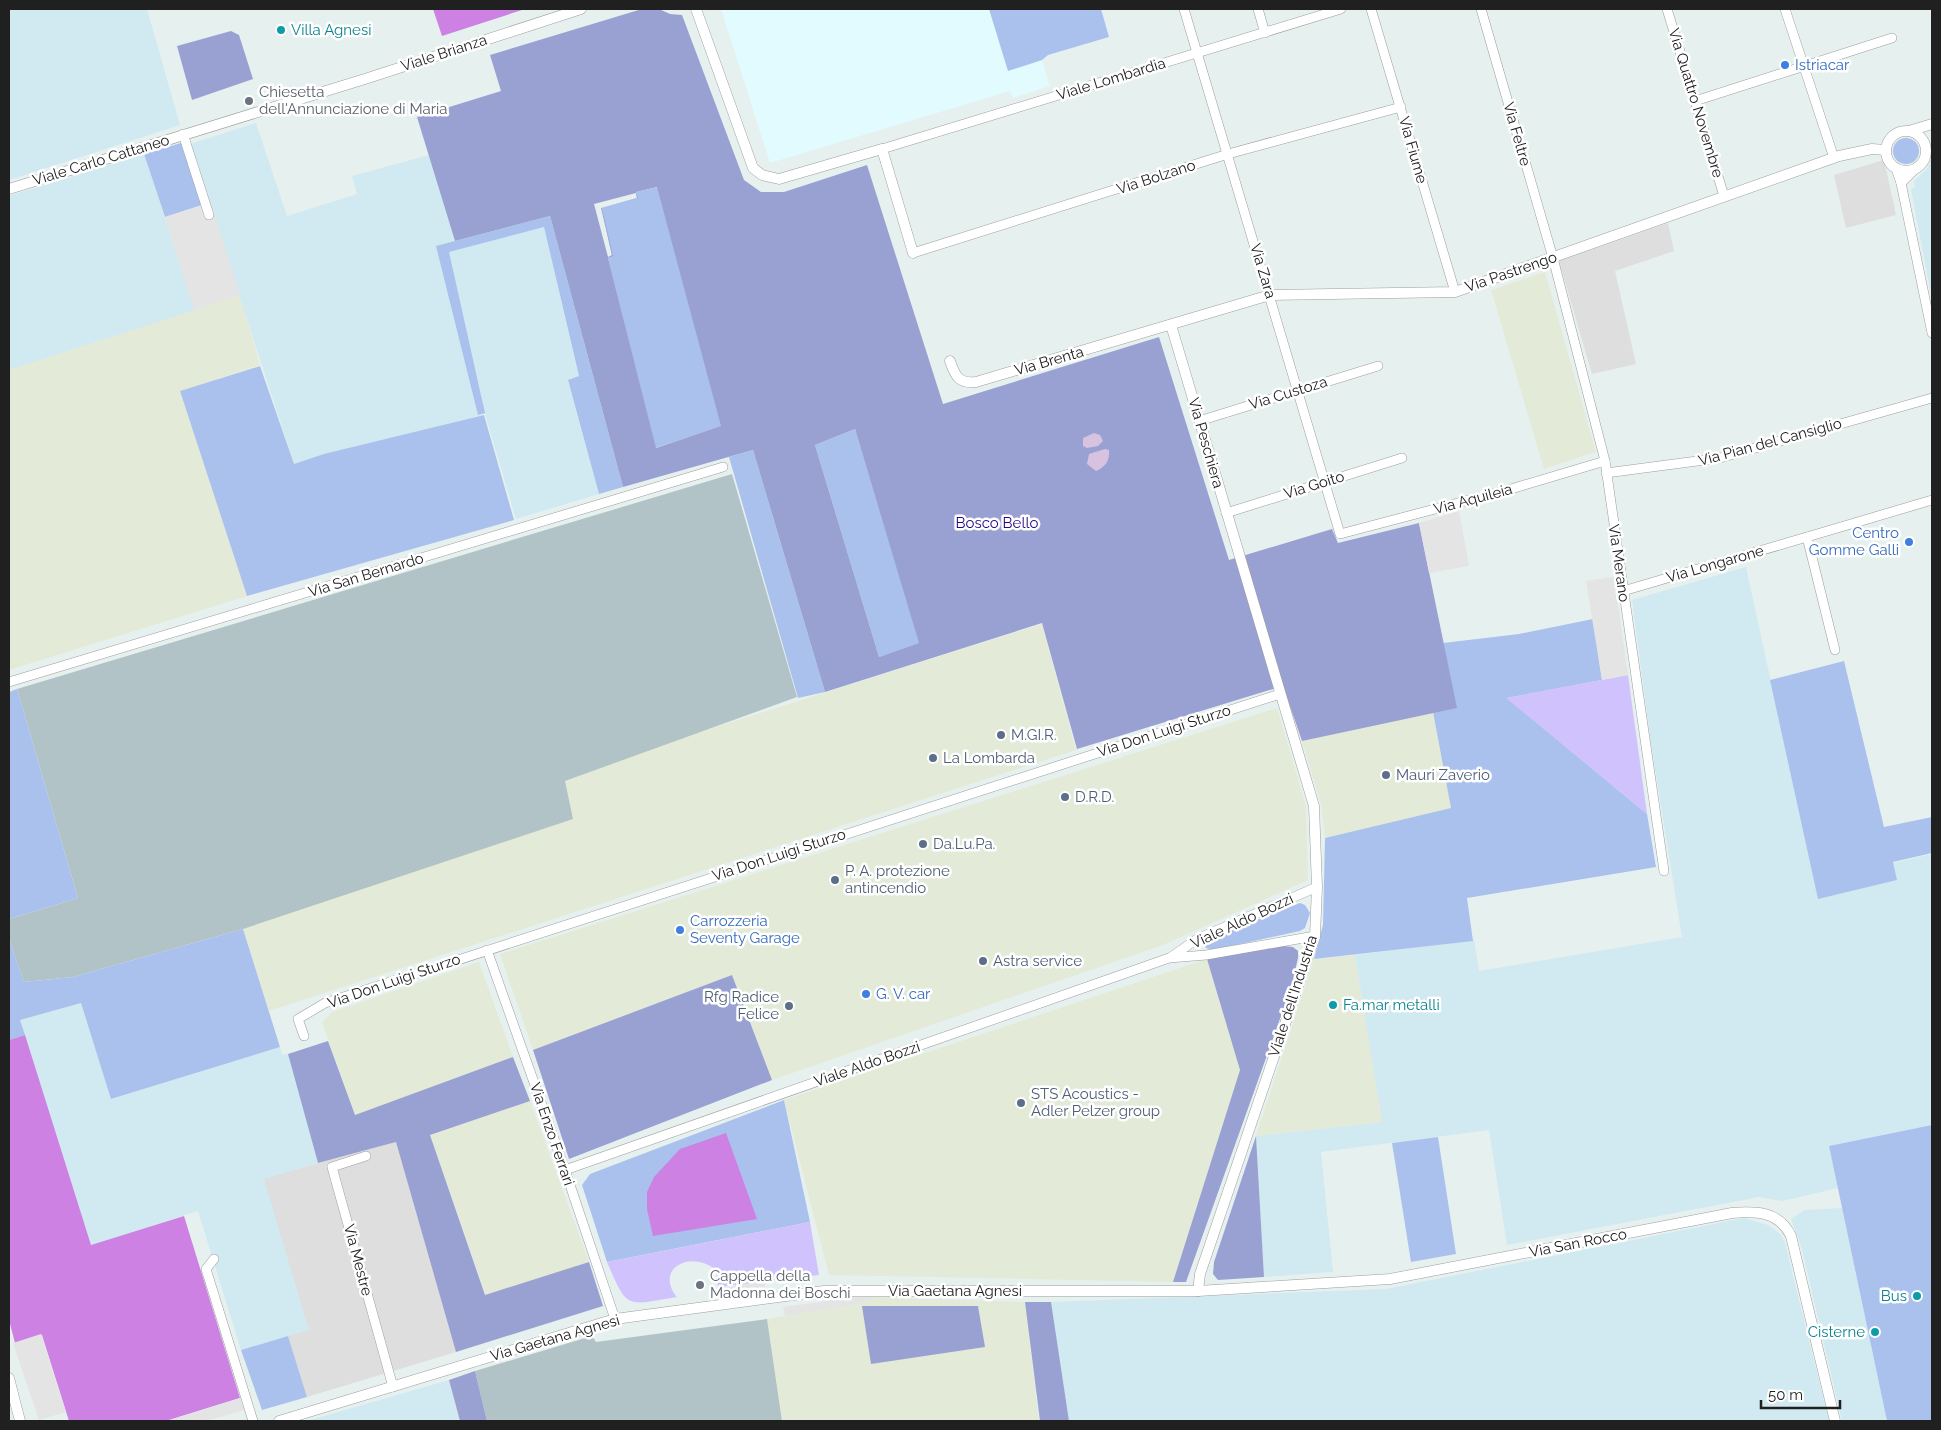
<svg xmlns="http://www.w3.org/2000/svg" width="1941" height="1430" font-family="Raleway,sans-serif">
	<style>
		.residential { fill: #dddedd }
		.industrial { fill: #e4ead8 }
		.education { fill: #e1fbff }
		.construction { fill: #b1c3c6 }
		.farmland { fill: #d1e9f0 }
		.grass { fill: #abc1ed }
		.forest { fill: #99a1d2; fill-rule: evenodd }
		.wetland { fill: #d7c3e0 }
		.park { fill: #d0c2fc }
		.pitch { fill: #cc81e3 }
		.parking { fill: #e4e4e4 }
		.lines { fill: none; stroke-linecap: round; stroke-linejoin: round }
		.minor-casing { stroke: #9d9d9d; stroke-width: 10 }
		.tertiary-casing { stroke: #9d9d9d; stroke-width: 11 }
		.minor { stroke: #fff; stroke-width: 9 }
		.tertiary { stroke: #fff; stroke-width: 10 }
		.culture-dot { fill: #0f9aa8; stroke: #fff; stroke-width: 2 }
		.shop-dot { fill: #3f7fe0; stroke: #fff; stroke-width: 2 }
		.worship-dot { fill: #6b7280; stroke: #fff; stroke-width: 2 }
		.service-dot { fill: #5c6f8a; stroke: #fff; stroke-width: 2 }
		.labels { text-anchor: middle; stroke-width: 5; stroke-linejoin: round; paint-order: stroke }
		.culture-label { font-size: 15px; fill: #0d838f; stroke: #fff; text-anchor: start }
		.street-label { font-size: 15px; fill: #202020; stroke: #fff }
		.shop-label { font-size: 15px; fill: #366cbe; stroke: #fff; text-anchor: start }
		.worship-label { font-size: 15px; fill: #5b616d; stroke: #fff; text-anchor: start }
		.park-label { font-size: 15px; fill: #250786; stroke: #fff }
		.service-label { font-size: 15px; fill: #4e5e75; stroke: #fff; text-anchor: start }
	</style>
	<rect width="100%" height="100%" fill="#e6f1ef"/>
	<g class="residential">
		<path d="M1884,160L1896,215L1846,228L1834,175Z"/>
		<path d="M1668,223L1674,251L1615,271L1636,364L1592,374L1559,261Z"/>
		<path d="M396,1142L456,1352L307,1397L288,1336L264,1178Z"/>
	</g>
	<g class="industrial">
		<path d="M1545,272L1596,452L1544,469L1491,290Z"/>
		<path d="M240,295L260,365L180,391L247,596L9,670V369Z"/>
		<path d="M1042,624L1076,750L269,1011L243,929L573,819L564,781L684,737Z"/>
		<path d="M1277,708L1306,806L1308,880L1163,945L772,1080L732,975L533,1050L500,954Z"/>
		<path d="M1433,712L1451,808L1325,838L1321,804L1302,741Z"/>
		<path d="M1355,955L1382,1122L1256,1136L1314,959Z"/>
		<path d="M1207,959L1240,1070L1173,1282L829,1275L784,1100Z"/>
		<path d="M479,962L513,1057L355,1115L322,1022L332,1012Z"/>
		<path d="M530,1101L589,1262L486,1296L430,1135Z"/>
		<path d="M872,1297L1025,1302L1039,1421H782L767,1319L858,1304Z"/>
	</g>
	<path class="education" d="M721,9H989L1008,70L1042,60L1050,86L1013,98L1010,91L770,163Z"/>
	<g class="construction">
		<path d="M732,474L797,697L565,781L573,819L243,929L73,977L24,982L9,939V919L78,898L17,689Z"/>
		<path d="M767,1319L782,1421H487L475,1371L592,1336L596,1342Z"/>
	</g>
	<g class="farmland">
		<path d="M9,9H147L180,125L9,180Z"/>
		<path d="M256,123L287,216L357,194L352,176L429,155L455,241L436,247L483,402L448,252L544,227L579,377L568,381L599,494L516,519L485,414L294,464L190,144Z"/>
		<path d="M144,154L195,310L9,370V196Z"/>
		<path d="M1932,157V300L1911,189L1915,187L1914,181L1927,169Z"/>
		<path d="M1746,567L1818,898L1897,880L1893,863L1932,854V1125L1829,1146L1838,1188L1782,1201L1759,1197L1507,1245L1489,1130L1321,1152L1333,1272L1264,1277L1256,1136L1382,1122L1355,955L1474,940L1479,971L1682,937L1650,737L1632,600Z"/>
		<path d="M81,1003L112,1099L280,1047L282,1055L288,1054L318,1163L264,1179L309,1330L241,1350L198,1211L91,1245L20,1020Z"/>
		<path d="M1842,1208L1887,1421H1842L1802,1249L1791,1219L1805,1210Z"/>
		<path d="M1744,1218L1768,1225L1780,1234L1785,1243L1829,1421H1069L1051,1302L1386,1289Z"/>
		<path d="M449,1380L460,1421H307Z"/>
	</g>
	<g class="grass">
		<path d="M989,9H1101L1109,37L1048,55L1042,60L1008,71Z"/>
		<circle cx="1906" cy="151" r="13"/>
		<path d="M181,143L202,205L165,217L144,154Z"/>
		<path d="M658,187L722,426L655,448L608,258L612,256L602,208L637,198L636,192Z"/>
		<path d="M550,216L623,487L599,494L568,380L579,376L544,227L449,252L485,413L478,415L436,246Z"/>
		<path d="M260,366L294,464L324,454L484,415L514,520L247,596L180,391Z"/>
		<path d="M855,429L920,643L879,657L815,445Z"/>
		<path d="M753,450L825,692L798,698L729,457Z"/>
		<path d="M1593,619L1602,680L1507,698L1647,814L1656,867L1467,898L1473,941L1314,959L1323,925L1325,838L1451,808L1433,712L1456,707L1443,643L1519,634Z"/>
		<path d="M1844,661L1884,827L1932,817V853L1893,862L1897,880L1818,899L1770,680Z"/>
		<path d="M17,689L78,898L9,919V692Z"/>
		<path d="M1300,903L1305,905L1310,913L1305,928L1300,931L1213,950L1206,948L1204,944L1208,939Z"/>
		<path d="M243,929L280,1047L111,1099L81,1003L20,1020L25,1035L9,1040V939L24,982L73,977Z"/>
		<path d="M784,1100L810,1222L607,1262L582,1185L590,1174Z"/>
		<path d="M1932,1125V1421H1887L1829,1146Z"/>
		<path d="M1438,1137L1456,1254L1411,1262L1392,1143Z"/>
		<path d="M288,1336L307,1397L262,1410L241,1350Z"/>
	</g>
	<g class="forest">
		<path d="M642,9H659L670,14L682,15L744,180L761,192H784L867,165L943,404L1159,337L1229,560L1332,529L1338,543L1419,523L1457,708L1302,741L1283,686L1077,749L1042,623L825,692L753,450L623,487L550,216L455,241L417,117L501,91L490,55ZM657,187L721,426L656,448L608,258L613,256L602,208L638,198L636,192ZM636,193L637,198L601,208L612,255L608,257L594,204ZM855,429L919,643L879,657L815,445Z"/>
		<path d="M231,31L239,35L253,79L192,100L177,46Z"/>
		<path d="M1283,946L1293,947L1298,951V958L1291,988L1186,1282H1173L1240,1070L1207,959Z"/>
		<path d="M732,975L772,1080L569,1159L533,1050Z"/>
		<path d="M328,1041L355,1115L513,1057L530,1101L430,1135L485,1295L589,1262L603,1306L456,1352L396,1142L318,1163L288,1054Z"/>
		<path d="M1256,1136L1264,1277L1218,1280L1213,1274L1214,1262Z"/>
		<path d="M1025,1302H1051L1069,1421H1040Z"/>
		<path d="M862,1306H978L985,1347L871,1364Z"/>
		<path d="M475,1371L487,1421H460L449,1380Z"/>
	</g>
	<g class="wetland">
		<path d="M1094,433L1100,435L1103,441L1098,446L1087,448L1083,446V438Z"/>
		<path d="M1105,449L1109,450C1110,461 1105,467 1096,471L1087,464L1089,454Z"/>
	</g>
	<g class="park">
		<path d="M1628,675L1647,814L1506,698Z"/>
		<path d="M810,1222L819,1275L718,1287L716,1270C690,1249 654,1269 677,1297C626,1305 628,1311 607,1262Z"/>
	</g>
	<g class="pitch">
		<path d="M433,9H525L442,36Z"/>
		<path d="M25,1035L91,1245L184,1216L240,1398L166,1421H69L42,1335L15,1343L9,1320V1040Z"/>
		<path d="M726,1133L757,1219L653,1236L647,1209V1192L654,1177L680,1149Z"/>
	</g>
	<g class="parking">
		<path d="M211,203L240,295L194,310L165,217Z"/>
		<path d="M1459,511L1469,566L1429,573L1419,523Z"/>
		<path d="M1614,577L1628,675L1602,680L1586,581Z"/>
		<path d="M765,1282V1287L716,1294L715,1288Z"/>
		<path d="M856,1297H872L859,1304L785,1316L783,1307Z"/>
		<path d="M41,1334L66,1412L39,1420L13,1343Z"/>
		<path d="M240,1398L244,1410L206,1421H166Z"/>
	</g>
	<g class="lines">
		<defs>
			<g id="minor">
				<path d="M1184,9L1340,534L1511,489L1605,461"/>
				<path d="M1258,9L1265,33"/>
				<path d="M1371,9L1455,292"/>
				<path d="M1481,9L1553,258L1605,461L1664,871"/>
				<path d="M1667,9L1724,196"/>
				<path d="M1785,9L1834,158"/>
				<path d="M1695,101L1892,38"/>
				<path d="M183,134L209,215"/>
				<path d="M882,149L1341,9"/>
				<path d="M1896,168L1901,183L1932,333"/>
				<path d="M1901,183L1917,167"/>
				<path d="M913,253L1228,154L1401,107"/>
				<path d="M1199,421L1378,366"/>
				<path d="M1606,473L1720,458L1932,398"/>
				<path d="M1226,513L1402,458"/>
				<path d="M1623,591L1807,537"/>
				<path d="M1835,650L1807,537L1932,500"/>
				<path d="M9,682L723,467"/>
				<path d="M487,950L565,1170L615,1319"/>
				<path d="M1171,957L1197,939L1317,887"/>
				<path d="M304,1036L298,1019L325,1003L1280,694"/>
				<path d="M366,1156L332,1167L393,1387"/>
				<path d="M565,1170L1169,958L1206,955L1315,936"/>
				<path d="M214,1259L206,1269L253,1421"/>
			</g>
			<g id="tertiary">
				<path d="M696,9L753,168L762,175L779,179L882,149L913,253"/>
				<circle cx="1906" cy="151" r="20"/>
				<path d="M1909,131L1932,124"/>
				<path d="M9,189L368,78L581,9"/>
				<path d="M1171,325L1314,806L1317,887L1315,936L1200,1274L1198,1291"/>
				<path d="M950,361C955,376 959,384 976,382L1270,295L1455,292L1839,156L1872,149L1886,150"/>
				<path d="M9,1378L20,1421"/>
				<path d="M279,1421L615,1319L824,1291H1198L1390,1279L1732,1213C1756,1211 1779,1211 1791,1236L1835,1421"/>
			</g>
		</defs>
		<use href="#minor" class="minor-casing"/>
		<use href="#tertiary" class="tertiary-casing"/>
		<use href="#minor" class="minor"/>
		<use href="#tertiary" class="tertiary"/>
	</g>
	<g class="culture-dot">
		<circle cx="281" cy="30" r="5"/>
		<circle cx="1333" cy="1005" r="5"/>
		<circle cx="1917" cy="1296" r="5"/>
		<circle cx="1875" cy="1332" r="5"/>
	</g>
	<g class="shop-dot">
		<circle cx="1785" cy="65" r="5"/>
		<circle cx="1909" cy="542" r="5"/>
		<circle cx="680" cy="930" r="5"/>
		<circle cx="866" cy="994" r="5"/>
	</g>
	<g class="worship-dot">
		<circle cx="249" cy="101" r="5"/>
		<circle cx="700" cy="1285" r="5"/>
	</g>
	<g class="service-dot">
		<circle cx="1001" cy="735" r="5"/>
		<circle cx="933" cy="758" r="5"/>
		<circle cx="1386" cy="775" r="5"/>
		<circle cx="1065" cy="797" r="5"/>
		<circle cx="923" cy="844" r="5"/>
		<circle cx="835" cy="880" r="5"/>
		<circle cx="983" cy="961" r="5"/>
		<circle cx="789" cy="1006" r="5"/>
		<circle cx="1021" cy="1103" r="5"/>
	</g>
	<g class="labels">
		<g class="culture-label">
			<text x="291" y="35">Villa Agnesi</text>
			<text x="1343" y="1010">Fa.mar metalli</text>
			<text x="1907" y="1301" text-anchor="end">Bus</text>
			<text x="1865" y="1337" text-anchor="end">Cisterne</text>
		</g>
		<g class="street-label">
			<text transform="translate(444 53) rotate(-18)" y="5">Viale Brianza</text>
			<text transform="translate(1111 79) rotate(-17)" y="5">Viale Lombardia</text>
			<text transform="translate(1696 103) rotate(73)" y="5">Via Quattro Novembre</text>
			<text transform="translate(1517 134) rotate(74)" y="5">Via Feltre</text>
			<text transform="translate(1413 150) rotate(74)" y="5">Via Fiume</text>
			<text transform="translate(101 160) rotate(-17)" y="5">Viale Carlo Cattaneo</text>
			<text transform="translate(1156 177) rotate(-18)" y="5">Via Bolzano</text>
			<text transform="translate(1263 271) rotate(73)" y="5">Via Zara</text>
			<text transform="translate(1511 272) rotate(-19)" y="5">Via Pastrengo</text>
			<text transform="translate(1049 361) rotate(-16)" y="5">Via Brenta</text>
			<text transform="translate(1288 393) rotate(-17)" y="5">Via Custoza</text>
			<text transform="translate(1770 442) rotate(-15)" y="5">Via Pian del Cansiglio</text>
			<text transform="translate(1206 443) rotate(74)" y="5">Via Peschiera</text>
			<text transform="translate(1314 485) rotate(-17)" y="5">Via Goito</text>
			<text transform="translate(1473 499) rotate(-15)" y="5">Via Aquileia</text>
			<text transform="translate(1619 563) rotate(82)" y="5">Via Merano</text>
			<text transform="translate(1715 564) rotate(-16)" y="5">Via Longarone</text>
			<text transform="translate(366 575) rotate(-17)" y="5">Via San Bernardo</text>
			<text transform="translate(1164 731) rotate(-18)" y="5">Via Don Luigi Sturzo</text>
			<text transform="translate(779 855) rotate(-18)" y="5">Via Don Luigi Sturzo</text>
			<text transform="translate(1242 921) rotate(-25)" y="5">Viale Aldo Bozzi</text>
			<text transform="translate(394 981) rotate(-19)" y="5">Via Don Luigi Sturzo</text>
			<text transform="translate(1293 996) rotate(-72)" y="5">Viale dell'Industria</text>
			<text transform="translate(867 1064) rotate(-19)" y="5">Viale Aldo Bozzi</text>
			<text transform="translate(552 1134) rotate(71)" y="5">Via Enzo Ferrari</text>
			<text transform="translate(1578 1243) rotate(-11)" y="5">Via San Rocco</text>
			<text transform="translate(358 1260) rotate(75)" y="5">Via Mestre</text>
			<text x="955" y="1296">Via Gaetana Agnesi</text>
			<text transform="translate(555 1338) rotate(-16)" y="5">Via Gaetana Agnesi</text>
		</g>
		<g class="shop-label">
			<text x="1795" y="70">Istriacar</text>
			<text x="1899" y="538" text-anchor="end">Centro<tspan x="1899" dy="17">Gomme Galli</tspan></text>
			<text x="690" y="926">Carrozzeria<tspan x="690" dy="17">Seventy Garage</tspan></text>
			<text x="876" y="999">G. V. car</text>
		</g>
		<g class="worship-label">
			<text x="259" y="97">Chiesetta<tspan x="259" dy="17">dell'Annunciazione di Maria</tspan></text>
			<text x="710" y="1281">Cappella della<tspan x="710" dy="17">Madonna dei Boschi</tspan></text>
		</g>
		<g class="park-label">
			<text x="997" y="528">Bosco Bello</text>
		</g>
		<g class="service-label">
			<text x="1011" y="740">M.GI.R.</text>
			<text x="943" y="763">La Lombarda</text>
			<text x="1396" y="780">Mauri Zaverio</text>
			<text x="1075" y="802">D.R.D.</text>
			<text x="933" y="849">Da.Lu.Pa.</text>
			<text x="845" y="876">P. A. protezione<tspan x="845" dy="17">antincendio</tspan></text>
			<text x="993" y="966">Astra service</text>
			<text x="779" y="1002" text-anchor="end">Rfg Radice<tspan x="779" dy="17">Felice</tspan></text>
			<text x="1031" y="1099">STS Acoustics -<tspan x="1031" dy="17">Adler Pelzer group</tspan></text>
		</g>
	</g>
	<rect width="1941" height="1430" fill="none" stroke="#202020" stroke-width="20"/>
	<path d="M1761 1400v8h79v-8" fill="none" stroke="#202020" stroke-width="2.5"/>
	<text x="1768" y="1400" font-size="15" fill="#202020" stroke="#ffffff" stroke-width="4" paint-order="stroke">50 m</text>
</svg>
